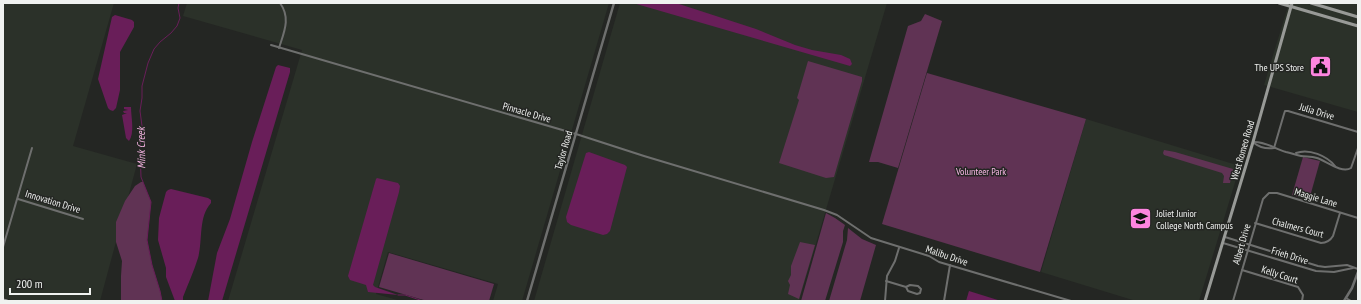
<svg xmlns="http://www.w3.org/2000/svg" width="1361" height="304" font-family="'PT Sans Narrow',sans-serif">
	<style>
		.built { fill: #2b3129 }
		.green { fill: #603354 }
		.water { fill: #691e59 }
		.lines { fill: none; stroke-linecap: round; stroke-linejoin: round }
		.stream { stroke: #691e59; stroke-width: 1 }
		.minor { stroke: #6e6f6e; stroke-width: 2 }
		.tertiary { stroke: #6e6f6e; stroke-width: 2.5 }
		.secondary { stroke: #989a97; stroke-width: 3 }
		.labels { text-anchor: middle; stroke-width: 3; stroke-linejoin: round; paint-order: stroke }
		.poi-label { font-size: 10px; fill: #f0f2f0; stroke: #242623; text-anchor: end }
		.street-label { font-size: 10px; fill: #f0f2f0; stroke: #242623 }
		.park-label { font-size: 10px; fill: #fab9e7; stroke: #242623 }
		.water-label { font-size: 11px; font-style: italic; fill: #f5b4e2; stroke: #242623 }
	</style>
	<rect width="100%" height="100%" fill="#242623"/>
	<g class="built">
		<path d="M3,3H114L73,146L137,164L100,301H15L3,298Z"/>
		<path d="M187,3H609L522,301H493L498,284L388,252L376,294L401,301H228L302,50L183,16Z"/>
		<path d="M620,3H887L799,301H534Z"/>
		<path d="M1289,3H1358V112L1264,85Z"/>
		<path d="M1086,119L1240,166L1199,301H1136L1041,272Z"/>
	</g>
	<g class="green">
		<path d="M925,14L942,21L898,168L878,162H869L908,26L921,21Z"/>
		<path d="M808,61L862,77V81L834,177L826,178L779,163L799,100L797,98Z"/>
		<path d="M927,73L1086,119L1040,272L882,224Z"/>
		<path d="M1164,150L1175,152L1233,169L1230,183H1223L1224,176L1222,173L1164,155L1163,153Z"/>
		<path d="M1303,157L1320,161L1309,200L1292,195Z"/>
		<path d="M141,182H143L151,202L147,240L152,265L160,291L162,301H121V276L122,261L116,242V222L125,201L135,186Z"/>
		<path d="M826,213L835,218L845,225L843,231V242L825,301H801Z"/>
		<path d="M848,228L862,239L876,245L860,301H829L847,240Z"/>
		<path d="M800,242L815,245L799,299L788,294L790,285L788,281L791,275V266Z"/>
		<path d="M389,253L494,284L489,301H427L379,287Z"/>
	</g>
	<g class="water">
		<path d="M633,3H676L756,29L795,45L812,50L841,55L850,59L852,64L850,66Z"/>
		<path d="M115,15L132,20L134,22V27L120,52V90L116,108L113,111L110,110L108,108L98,79L112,17Z"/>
		<path d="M278,65L290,68V72L222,301H208L217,253L230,219L252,142L276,67Z"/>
		<path d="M124,107H131C131,117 135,133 129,141L126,138L122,115L127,113H124L123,111L128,110L124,109Z"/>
		<path d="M589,152L625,165L627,167L610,231L607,234L603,235L571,225L567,222L566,217L586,153Z"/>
		<path d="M377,178L398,183L400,186L399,192L373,285L375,287L398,295L368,292L366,285L350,280L348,276L376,179Z"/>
		<path d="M171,189L208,198L211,200V203C198,217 203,241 198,258C194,271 188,284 183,297V301H175L166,277V268L158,240L159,218L166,192L168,190Z"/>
		<path d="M969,291L1001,301H966Z"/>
	</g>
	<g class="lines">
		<g class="stream">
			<path d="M398,295H405L423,301"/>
			<path d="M162,301L160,291L152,265L147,240L151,202L141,177L140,149L142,126L140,111L142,98V86L148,63L154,49L160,42L171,33L177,26L180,18L178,8L179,3"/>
		</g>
		<g class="minor">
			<path d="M271,45L576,134L644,156L824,210L837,215L871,238L929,256L939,262L1071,301"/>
			<path d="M279,48C284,32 291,18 280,3"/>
			<path d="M1253,142C1265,141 1275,149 1286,152C1291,153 1296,155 1301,156C1306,157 1311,156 1317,158C1326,161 1342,174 1351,168L1358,148"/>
			<path d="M1254,143C1259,147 1267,149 1274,148"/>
			<path d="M1274,148L1284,114L1285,111H1288L1358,132"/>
			<path d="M1296,153C1309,148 1327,156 1335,166"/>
			<path d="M18,199L83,219"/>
			<path d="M1255,223L1321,243C1326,243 1330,241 1333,236L1340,213"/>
			<path d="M1225,237L1318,266L1325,267L1347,265L1358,269"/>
			<path d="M1223,243L1316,271L1334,272L1353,268"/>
			<path d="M3,247L32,148"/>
			<path d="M1242,270L1298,287L1303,295L1302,301"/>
			<path d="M886,281L906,287L908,291L917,294L920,293L921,289L918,286L910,285L906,287"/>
			<path d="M1346,298L1351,301"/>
			<path d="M885,301L887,276L895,261L899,248"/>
			<path d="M944,301L950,265"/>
			<path d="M1233,301L1263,199L1269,193H1277L1358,218"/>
		</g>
		<g class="tertiary">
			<path d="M527,301L614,3"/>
			<path d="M1344,301L1352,288L1358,272"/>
		</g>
		<g class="secondary">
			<path d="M1279,3L1358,26"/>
			<path d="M1311,3L1358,17"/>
			<path d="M3,300L7,301"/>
			<path d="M1205,301L1253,142L1292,3"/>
		</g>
	</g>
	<defs>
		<symbol id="civic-square" viewBox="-11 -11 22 22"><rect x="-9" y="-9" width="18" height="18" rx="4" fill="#fe85e0" stroke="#242623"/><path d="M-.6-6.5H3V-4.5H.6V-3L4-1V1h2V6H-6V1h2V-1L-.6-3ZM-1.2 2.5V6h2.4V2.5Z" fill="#111"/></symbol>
		<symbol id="university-square" viewBox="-11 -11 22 22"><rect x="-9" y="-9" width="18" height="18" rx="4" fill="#fe85e0" stroke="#242623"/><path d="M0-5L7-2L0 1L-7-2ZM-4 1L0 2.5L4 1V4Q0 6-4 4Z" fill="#111"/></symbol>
	</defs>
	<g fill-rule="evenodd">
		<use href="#civic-square" x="1308" y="54" width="25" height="25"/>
		<use href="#university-square" x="1128" y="206" width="25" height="25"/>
	</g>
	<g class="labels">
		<g class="poi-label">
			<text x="1304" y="71">The UPS Store</text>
			<text x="1156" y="217" text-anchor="start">Joliet Junior<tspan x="1156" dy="12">College North Campus</tspan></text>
		</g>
		<g class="street-label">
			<text transform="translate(1317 111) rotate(17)" y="4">Julia Drive</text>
			<text transform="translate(527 112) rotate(16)" y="4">Pinnacle Drive</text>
			<text transform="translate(563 150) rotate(-74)" y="4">Taylor Road</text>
			<text transform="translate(1242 150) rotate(-74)" y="4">West Romeo Road</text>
			<text transform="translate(1316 197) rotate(17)" y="4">Maggie Lane</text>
			<text transform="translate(53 201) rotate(17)" y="4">Innovation Drive</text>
			<text transform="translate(1298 227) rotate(15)" y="4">Chalmers Court</text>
			<text transform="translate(1241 244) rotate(-74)" y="4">Albert Drive</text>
			<text transform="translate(947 255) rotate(19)" y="4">Malibu Drive</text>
			<text transform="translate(1290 255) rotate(17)" y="4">Frieh Drive</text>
			<text transform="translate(1280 274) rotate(18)" y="4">Kelly Court</text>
		</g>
		<g class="park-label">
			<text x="981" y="175">Volunteer Park</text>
		</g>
		<g class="water-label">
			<text transform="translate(141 148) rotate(-91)" y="4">Mink Creek</text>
		</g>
	</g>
	<rect width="1361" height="304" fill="none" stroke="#f0f2f0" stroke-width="8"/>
	<path d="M10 288v6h80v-6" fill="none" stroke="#f0f2f0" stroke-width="2"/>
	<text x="16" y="288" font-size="12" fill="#f0f2f0" stroke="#242623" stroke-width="3" paint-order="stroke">200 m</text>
</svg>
